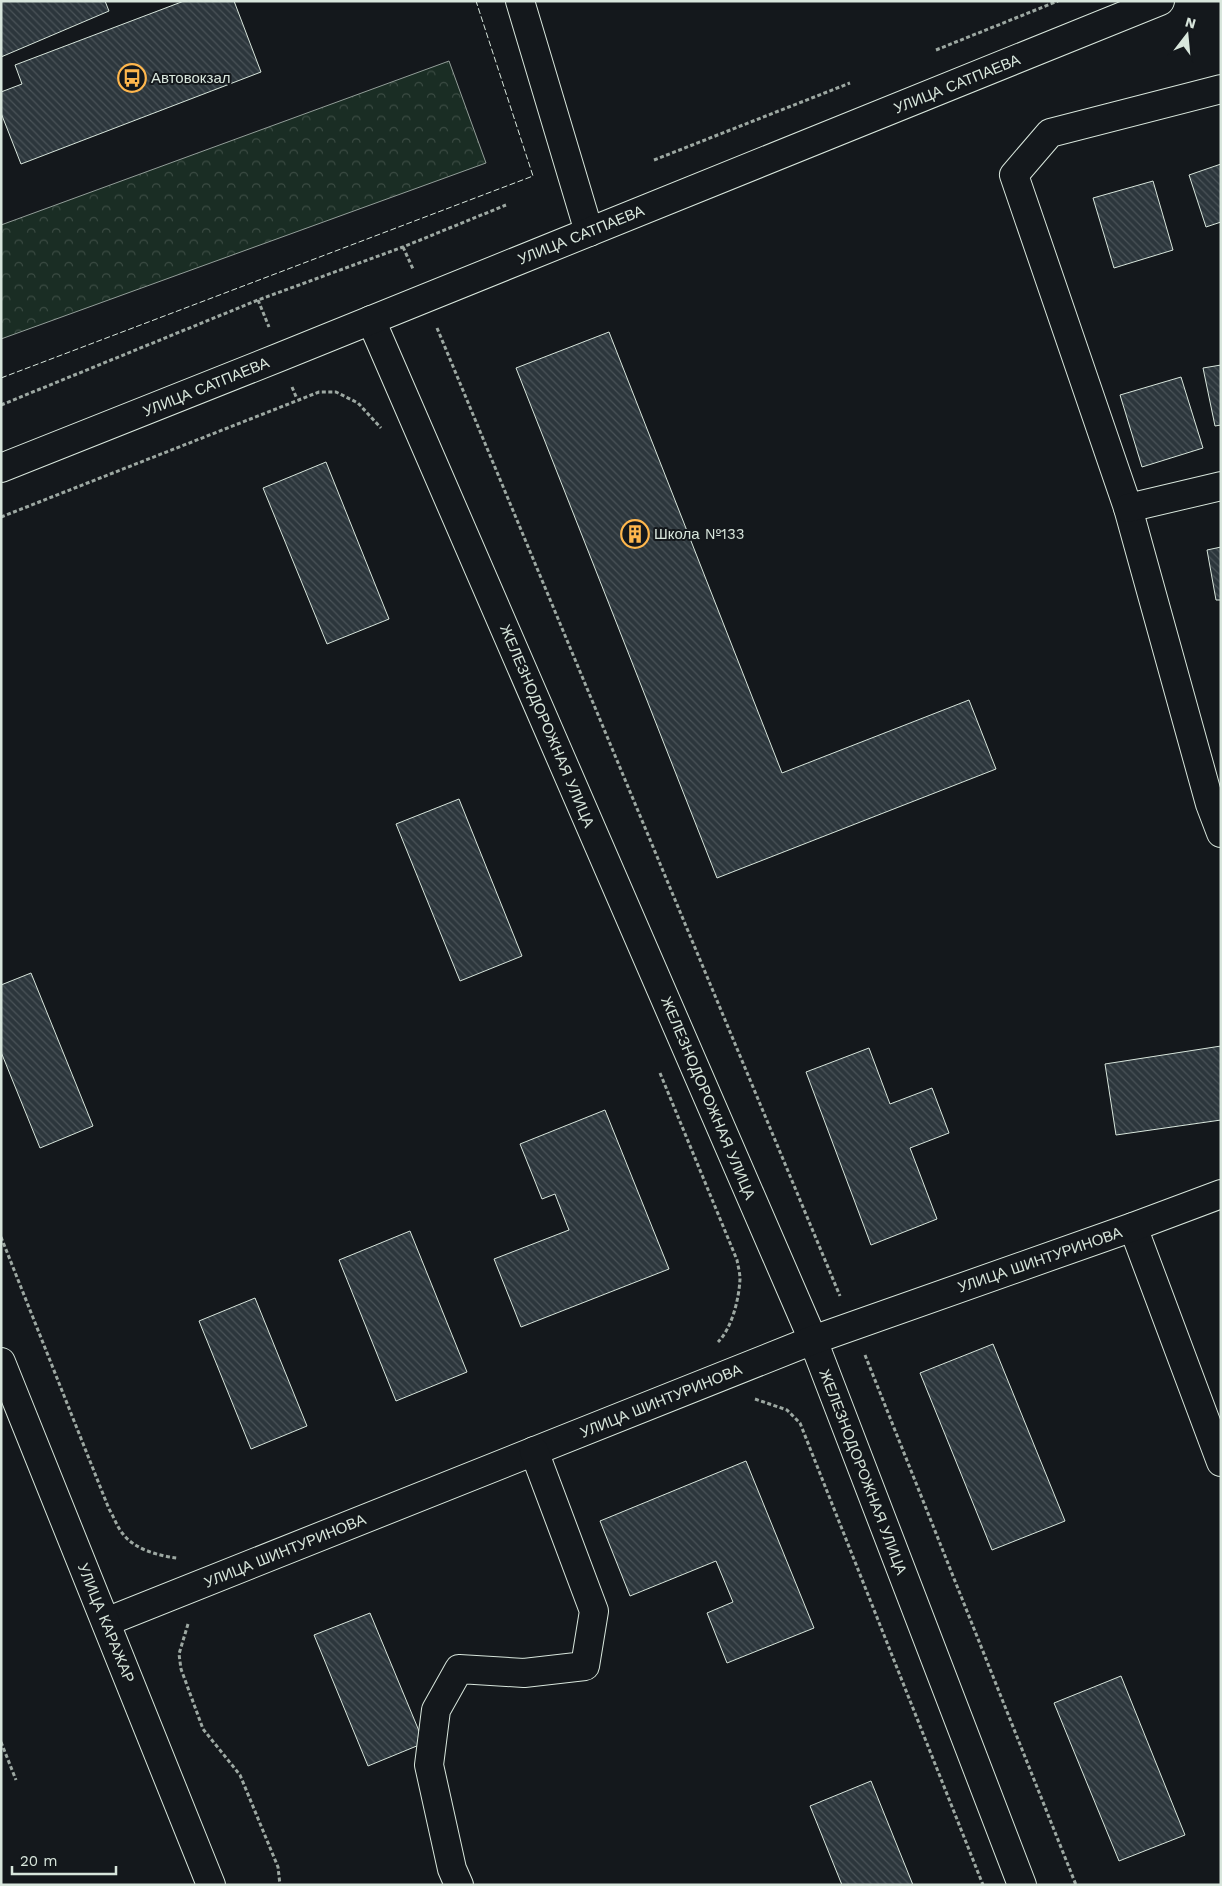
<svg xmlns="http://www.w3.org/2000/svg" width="1222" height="1886" font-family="'Work Sans',sans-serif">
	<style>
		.forest { fill: url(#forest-crowns); stroke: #939e99 }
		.building { fill: url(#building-back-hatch); stroke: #d8e6dc }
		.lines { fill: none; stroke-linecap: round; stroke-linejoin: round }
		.minor-casing { stroke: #d8e6dc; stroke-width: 30 }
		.major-casing { stroke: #d8e6dc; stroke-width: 30 }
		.path { stroke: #9da8a2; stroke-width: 3; stroke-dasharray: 4 2.5; stroke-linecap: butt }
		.minor { stroke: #14181c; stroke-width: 28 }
		.major { stroke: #14181c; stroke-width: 28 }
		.fence { stroke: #d8e6dc; stroke-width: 1; stroke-dasharray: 6 2.5; stroke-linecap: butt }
		.labels { text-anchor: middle; stroke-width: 4; stroke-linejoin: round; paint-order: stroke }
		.poi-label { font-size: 15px; fill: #d8e6dc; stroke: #14181c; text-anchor: start }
		.street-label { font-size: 15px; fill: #d8e6dc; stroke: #14181c }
	</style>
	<defs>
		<pattern id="forest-crowns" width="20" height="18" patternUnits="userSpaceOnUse" patternTransform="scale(1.25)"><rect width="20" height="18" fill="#1a2d24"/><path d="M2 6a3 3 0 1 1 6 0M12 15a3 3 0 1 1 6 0" fill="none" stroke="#3b4b43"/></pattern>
		<pattern id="building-back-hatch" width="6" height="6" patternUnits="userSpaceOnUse" patternTransform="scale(1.25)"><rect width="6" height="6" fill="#2c363c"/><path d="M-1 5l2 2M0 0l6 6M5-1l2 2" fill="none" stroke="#4a5358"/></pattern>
	</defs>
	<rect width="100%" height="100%" fill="#14181c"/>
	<path class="forest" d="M449,61L486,163L1,339V225Z"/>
	<g class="building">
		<path d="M1,1H105L109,11L1,57Z"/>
		<path d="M184,1H234L261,72L21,164L1,113V92L22,84L15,65Z"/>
		<path d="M1221,164V222L1206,227L1189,175Z"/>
		<path d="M1153,181L1173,250L1114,268L1093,198Z"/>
		<path d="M609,332L782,773L969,700L996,769L717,878L516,368Z"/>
		<path d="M1221,365V425L1215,426L1203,368Z"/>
		<path d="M1181,377L1203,448L1142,467L1120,395Z"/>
		<path d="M326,462L389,619L327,644L263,488Z"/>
		<path d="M1221,547V600H1216L1207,550Z"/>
		<path d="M459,799L522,956L460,981L396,824Z"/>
		<path d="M31,973L93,1126L40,1148L1,1052V985Z"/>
		<path d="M1221,1046V1120L1116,1135L1105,1064Z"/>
		<path d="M869,1048L890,1104L932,1088L949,1133L910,1148L937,1219L871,1245L806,1072Z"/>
		<path d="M605,1110L669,1269L521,1327L494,1259L569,1230L555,1194L542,1199L520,1144Z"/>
		<path d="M410,1231L467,1372L396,1401L339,1260Z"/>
		<path d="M255,1298L307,1426L251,1449L199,1321Z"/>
		<path d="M993,1344L1065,1521L992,1550L920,1373Z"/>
		<path d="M746,1461L814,1628L727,1663L707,1613L733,1602L716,1561L630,1596L600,1521Z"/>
		<path d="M370,1613L424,1743L368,1766L314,1635Z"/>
		<path d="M1121,1676L1185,1835L1119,1861L1054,1703Z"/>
		<path d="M871,1781L913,1885H842L810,1806Z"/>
	</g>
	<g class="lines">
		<defs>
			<g id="minor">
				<path d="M520,1L589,232"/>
				<path d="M1221,89L1050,133L1014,175L1128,508L1210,804L1221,833"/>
				<path d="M371,320L813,1340L1022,1885"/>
				<path d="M1128,508L1221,486"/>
				<path d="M1133,1227L1221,1462"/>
				<path d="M106,1622L813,1340L1133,1227L1221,1194"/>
				<path d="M459,1885L452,1869L429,1765L436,1710L459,1669L524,1673L585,1666L594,1611L534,1451"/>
			</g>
			<g id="major">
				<path d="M1,468L280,357L1160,1"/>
				<path d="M1,1362L211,1885"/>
			</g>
		</defs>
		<use href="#minor" class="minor-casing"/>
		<use href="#major" class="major-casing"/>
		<g class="path">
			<path d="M936,50L1058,1"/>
			<path d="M654,160L850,83"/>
			<path d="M403,247L413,269"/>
			<path d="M258,300L269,327"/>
			<path d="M437,328L840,1296"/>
			<path d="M292,387L297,399"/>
			<path d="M1,405L258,300L403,247L506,205"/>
			<path d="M1,517L319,392H336L358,403L381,428"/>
			<path d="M660,1073L737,1260C738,1266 740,1273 740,1279C739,1299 732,1328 718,1342"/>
			<path d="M1,1237L109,1509C114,1517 117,1527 123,1534C134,1549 159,1556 177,1558"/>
			<path d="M865,1355L1076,1885"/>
			<path d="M755,1399L787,1410L800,1423L983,1885"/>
			<path d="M188,1624L179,1654L181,1669L203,1729L240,1775L278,1867L280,1885"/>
			<path d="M1,1742L16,1780"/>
		</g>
		<use href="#minor" class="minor"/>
		<use href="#major" class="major"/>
		<path class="fence" d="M1,378L533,176L476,1"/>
	</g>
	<defs>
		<symbol id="bus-ring" viewBox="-11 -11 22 22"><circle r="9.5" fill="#14181c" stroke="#ffb74d" stroke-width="1.5"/><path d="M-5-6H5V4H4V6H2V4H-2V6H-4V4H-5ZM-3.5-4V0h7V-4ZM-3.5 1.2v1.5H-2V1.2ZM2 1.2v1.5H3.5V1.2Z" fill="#ffb74d"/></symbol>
		<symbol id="building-ring" viewBox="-11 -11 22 22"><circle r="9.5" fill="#14181c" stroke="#ffb74d" stroke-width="1.5"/><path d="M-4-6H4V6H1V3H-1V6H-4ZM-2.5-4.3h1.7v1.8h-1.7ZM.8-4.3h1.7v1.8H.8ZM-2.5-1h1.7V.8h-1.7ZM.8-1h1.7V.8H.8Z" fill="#ffb74d"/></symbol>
	</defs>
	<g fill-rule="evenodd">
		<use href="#bus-ring" x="116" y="62" width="32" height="32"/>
		<use href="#building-ring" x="619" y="518" width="32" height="32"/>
	</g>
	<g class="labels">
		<g class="poi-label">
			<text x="151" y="83">Автовокзал</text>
			<text x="654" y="539">Школа №133</text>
		</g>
		<g class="street-label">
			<text transform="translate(957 84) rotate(-22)" y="5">УЛИЦА САТПАЕВА</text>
			<text transform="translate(581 235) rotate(-22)" y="5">УЛИЦА САТПАЕВА</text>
			<text transform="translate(206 387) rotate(-22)" y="5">УЛИЦА САТПАЕВА</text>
			<text transform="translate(547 726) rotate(67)" y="5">ЖЕЛЕЗНОДОРОЖНАЯ УЛИЦА</text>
			<text transform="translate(708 1098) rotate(67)" y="5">ЖЕЛЕЗНОДОРОЖНАЯ УЛИЦА</text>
			<text transform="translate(1040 1260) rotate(-19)" y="5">УЛИЦА ШИНТУРИНОВА</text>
			<text transform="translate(661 1401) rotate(-22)" y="5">УЛИЦА ШИНТУРИНОВА</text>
			<text transform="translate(863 1472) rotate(69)" y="5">ЖЕЛЕЗНОДОРОЖНАЯ УЛИЦА</text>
			<text transform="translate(285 1551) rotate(-22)" y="5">УЛИЦА ШИНТУРИНОВА</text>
			<text transform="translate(106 1623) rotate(68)" y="5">УЛИЦА КАРАЖАР</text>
		</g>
	</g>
	<rect width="1222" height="1886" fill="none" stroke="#d8e6dc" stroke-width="5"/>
	<g transform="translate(1187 35) rotate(16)" stroke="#14181c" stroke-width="4" paint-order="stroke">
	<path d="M0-4L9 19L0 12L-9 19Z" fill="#d8e6dc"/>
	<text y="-8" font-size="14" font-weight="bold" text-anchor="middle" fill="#d8e6dc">N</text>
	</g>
	<path d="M12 1866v8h104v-8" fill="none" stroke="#d8e6dc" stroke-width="2.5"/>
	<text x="20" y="1866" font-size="15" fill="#d8e6dc" stroke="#14181c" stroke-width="4" paint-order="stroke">20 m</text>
</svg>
